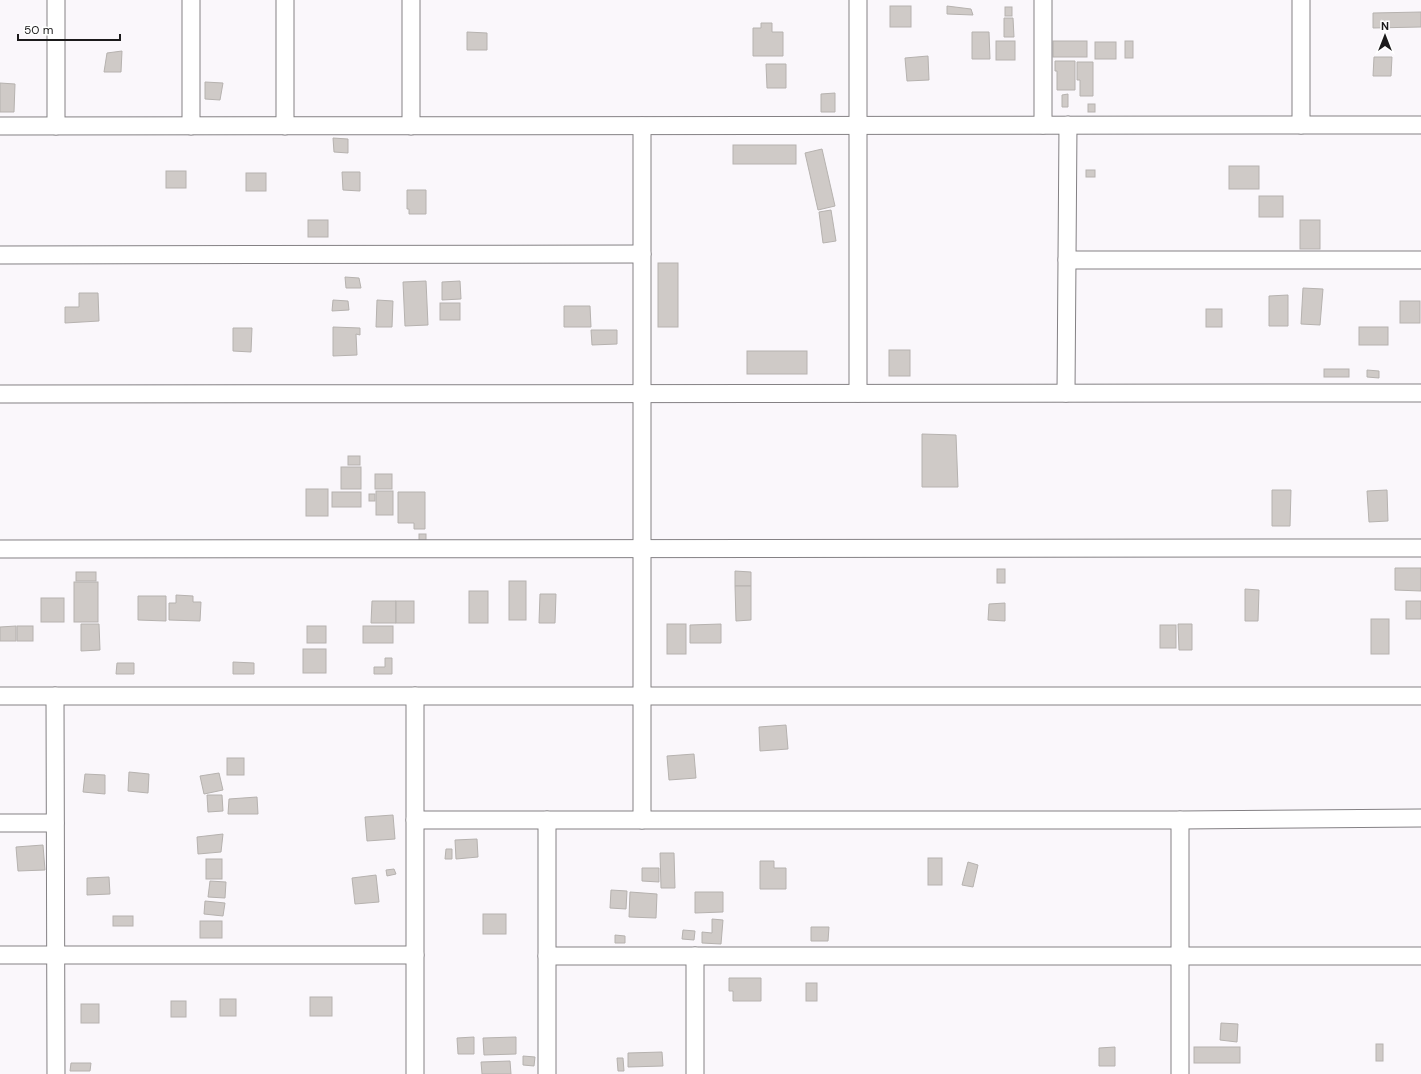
<svg xmlns="http://www.w3.org/2000/svg" width="1421" height="1074" font-family="'DM Sans',sans-serif">
	<style>
		.building { fill: #cfcac7; stroke: #b6b2af }
		.lines { fill: none; stroke-linecap: round; stroke-linejoin: round }
		.minor-casing { stroke: #848184; stroke-width: 19 }
		.minor { stroke: #fff; stroke-width: 17 }
	</style>
	<rect width="100%" height="100%" fill="#faf7fb"/>
	<g class="building">
		<rect x="890" y="6" width="21" height="21"/>
		<path d="M947,6L971,9L973,15L947,14Z"/>
		<rect x="1005" y="7" width="7" height="9"/>
		<path d="M1421,12V27L1373,28V13Z"/>
		<path d="M1004,18H1013L1014,37H1004Z"/>
		<path d="M761,23H772V32H783V56H753V28H761Z"/>
		<path d="M467,32L487,33V50H467Z"/>
		<path d="M972,32H989L990,59H972Z"/>
		<rect x="996" y="41" width="19" height="19"/>
		<rect x="1053" y="41" width="34" height="16"/>
		<rect x="1125" y="41" width="8" height="17"/>
		<rect x="1095" y="42" width="21" height="17"/>
		<path d="M122,51L121,72H104L107,53Z"/>
		<path d="M928,56L929,80L907,81L905,58Z"/>
		<path d="M1374,57H1392L1391,76H1373Z"/>
		<path d="M1055,61H1075V90H1057V71H1055Z"/>
		<path d="M1077,62H1093V96H1080V80H1077Z"/>
		<path d="M766,64H786V88H767Z"/>
		<path d="M205,82L223,83L220,100L205,99Z"/>
		<path d="M0,83L15,84L14,112H0Z"/>
		<path d="M835,93V112H821V94Z"/>
		<path d="M1068,94V107H1062V95Z"/>
		<rect x="1088" y="104" width="7" height="8"/>
		<path d="M333,138L348,139V153L334,152Z"/>
		<rect x="733" y="145" width="63" height="19"/>
		<path d="M822,149L835,206L818,210L805,153Z"/>
		<rect x="1229" y="166" width="30" height="23"/>
		<rect x="1086" y="170" width="9" height="7"/>
		<rect x="166" y="171" width="20" height="17"/>
		<path d="M342,172H360V191L343,190Z"/>
		<rect x="246" y="173" width="20" height="18"/>
		<path d="M407,190H426V214H409V209H407Z"/>
		<rect x="1259" y="196" width="24" height="21"/>
		<path d="M831,210L836,241L823,243L819,212Z"/>
		<rect x="308" y="220" width="20" height="17"/>
		<rect x="1300" y="220" width="20" height="29"/>
		<rect x="658" y="263" width="20" height="64"/>
		<path d="M345,277L359,278L361,288H346Z"/>
		<path d="M426,281L428,325L405,326L403,282Z"/>
		<path d="M460,281L461,299L442,300V282Z"/>
		<path d="M1303,288L1323,289L1320,325L1301,324Z"/>
		<path d="M79,293H98L99,321L65,323V307H79Z"/>
		<path d="M1288,295V326H1269V296Z"/>
		<path d="M333,300L348,301L349,310L332,311Z"/>
		<path d="M377,300L393,301L392,327H376Z"/>
		<rect x="1400" y="301" width="20" height="22"/>
		<rect x="440" y="303" width="20" height="17"/>
		<path d="M564,306H590L591,327H564Z"/>
		<rect x="1206" y="309" width="16" height="18"/>
		<path d="M333,327L360,328V335L356,334L357,355L333,356Z"/>
		<rect x="1359" y="327" width="29" height="18"/>
		<path d="M233,328H252L251,352L233,351Z"/>
		<path d="M591,330H617V344L592,345Z"/>
		<rect x="889" y="350" width="21" height="26"/>
		<rect x="747" y="351" width="60" height="23"/>
		<rect x="1324" y="369" width="25" height="8"/>
		<path d="M1367,370L1379,371V378L1367,377Z"/>
		<path d="M922,434L956,435L958,487H922Z"/>
		<rect x="348" y="456" width="12" height="9"/>
		<rect x="341" y="467" width="20" height="22"/>
		<rect x="375" y="474" width="17" height="15"/>
		<rect x="306" y="489" width="22" height="27"/>
		<path d="M1272,490H1291L1290,526H1272Z"/>
		<path d="M1387,490L1388,521L1369,522L1367,491Z"/>
		<rect x="376" y="491" width="17" height="24"/>
		<rect x="332" y="492" width="29" height="15"/>
		<path d="M398,492H425V529H414V523H398Z"/>
		<rect x="369" y="494" width="6" height="7"/>
		<rect x="419" y="534" width="7" height="8"/>
		<path d="M1395,568H1421V591L1395,590Z"/>
		<rect x="997" y="569" width="8" height="14"/>
		<path d="M735,571L751,572V586H735Z"/>
		<rect x="76" y="572" width="20" height="9"/>
		<rect x="509" y="581" width="17" height="39"/>
		<rect x="74" y="582" width="24" height="40"/>
		<path d="M735,586H751V620L736,621Z"/>
		<path d="M1245,589L1259,590L1258,621H1245Z"/>
		<rect x="469" y="591" width="19" height="32"/>
		<path d="M540,594H556L555,623H539Z"/>
		<path d="M176,595L193,596V602H201L200,621L169,620V603H176Z"/>
		<path d="M138,596H166V621L138,620Z"/>
		<rect x="41" y="598" width="23" height="24"/>
		<path d="M372,601H396V623H371Z"/>
		<rect x="396" y="601" width="18" height="22"/>
		<rect x="1406" y="601" width="15" height="18"/>
		<path d="M1005,603V621L988,620L989,604Z"/>
		<rect x="1371" y="619" width="18" height="35"/>
		<path d="M81,624H99L100,650L81,651Z"/>
		<rect x="667" y="624" width="19" height="30"/>
		<path d="M721,624V643H690V625Z"/>
		<path d="M1178,624H1192V650H1179Z"/>
		<rect x="1160" y="625" width="16" height="23"/>
		<path d="M16,626V641H0V627Z"/>
		<rect x="17" y="626" width="16" height="15"/>
		<rect x="307" y="626" width="19" height="17"/>
		<rect x="363" y="626" width="30" height="17"/>
		<rect x="303" y="649" width="23" height="24"/>
		<path d="M385,658H392V674H374V667H385Z"/>
		<path d="M233,662L254,663V674H233Z"/>
		<path d="M117,663H134V674H116Z"/>
		<path d="M786,725L788,749L760,751L759,727Z"/>
		<path d="M694,754L696,778L669,780L667,756Z"/>
		<rect x="227" y="758" width="17" height="17"/>
		<path d="M129,772L149,774L148,793L128,791Z"/>
		<path d="M219,773L223,790L204,794L200,776Z"/>
		<path d="M85,774L105,775V794L83,792Z"/>
		<path d="M207,795H222L223,811L208,812Z"/>
		<path d="M257,797L258,814H228L229,799Z"/>
		<path d="M393,815L395,839L367,841L365,817Z"/>
		<path d="M223,834L221,852L198,854L197,837Z"/>
		<path d="M477,839L478,857L456,859L455,840Z"/>
		<path d="M43,845L45,870L18,871L16,847Z"/>
		<path d="M446,849H452V859H445Z"/>
		<path d="M660,853H674L675,888H661Z"/>
		<rect x="928" y="858" width="14" height="27"/>
		<rect x="206" y="859" width="16" height="20"/>
		<path d="M760,861H774V868H786V889H760Z"/>
		<path d="M968,862L978,865L973,887L962,885Z"/>
		<path d="M642,868H659V882L642,881Z"/>
		<path d="M394,869L396,874L387,876L386,870Z"/>
		<path d="M376,875L379,902L355,904L352,878Z"/>
		<path d="M109,877L110,894L87,895V878Z"/>
		<path d="M210,881L226,882L225,898L208,897Z"/>
		<path d="M611,890L627,891L626,909L610,908Z"/>
		<path d="M630,892L657,894L656,918L629,917Z"/>
		<path d="M695,892H723V912L695,913Z"/>
		<path d="M205,901L225,903L223,916L204,914Z"/>
		<rect x="483" y="914" width="23" height="20"/>
		<rect x="113" y="916" width="20" height="10"/>
		<path d="M712,919L723,920L721,944L702,943V932L712,933Z"/>
		<rect x="200" y="921" width="22" height="17"/>
		<path d="M811,927H829L828,941H811Z"/>
		<path d="M683,930L695,931L694,940L682,939Z"/>
		<path d="M615,935L625,936V943H615Z"/>
		<path d="M729,978H761V1001H733V991H729Z"/>
		<rect x="806" y="983" width="11" height="18"/>
		<rect x="310" y="997" width="22" height="19"/>
		<rect x="220" y="999" width="16" height="17"/>
		<rect x="171" y="1001" width="15" height="16"/>
		<rect x="81" y="1004" width="18" height="19"/>
		<path d="M1221,1023L1238,1024L1237,1042L1220,1040Z"/>
		<path d="M474,1037V1054H458L457,1038Z"/>
		<path d="M516,1037V1054L484,1055L483,1038Z"/>
		<rect x="1376" y="1044" width="7" height="17"/>
		<path d="M1115,1047V1066H1099V1048Z"/>
		<rect x="1194" y="1047" width="46" height="16"/>
		<path d="M662,1052L663,1066L628,1067V1053Z"/>
		<path d="M523,1056L535,1057L534,1066L523,1065Z"/>
		<path d="M617,1058H623L624,1071H618Z"/>
		<path d="M510,1061L511,1074H482L481,1062Z"/>
		<path d="M71,1063H91L90,1071H70Z"/>
	</g>
	<g class="lines">
		<defs>
			<g id="minor">
				<path d="M56,0V126"/>
				<path d="M191,0V126"/>
				<path d="M285,0V126"/>
				<path d="M411,0V126"/>
				<path d="M858,0V393"/>
				<path d="M1043,0V125"/>
				<path d="M1301,0V125"/>
				<path d="M0,126L1421,125"/>
				<path d="M642,126V820"/>
				<path d="M0,255L642,254"/>
				<path d="M1067,260H1421"/>
				<path d="M1066,393L1068,125"/>
				<path d="M0,394L1421,393"/>
				<path d="M0,549L1421,548"/>
				<path d="M0,696H1421"/>
				<path d="M55,696L56,1074"/>
				<path d="M415,696V1074"/>
				<path d="M415,820H1180L1421,818"/>
				<path d="M547,820V1074"/>
				<path d="M1180,820V1074"/>
				<path d="M0,823H55"/>
				<path d="M0,955H415"/>
				<path d="M547,956H1421"/>
				<path d="M695,956V1074"/>
			</g>
		</defs>
		<use href="#minor" class="minor-casing"/>
		<use href="#minor" class="minor"/>
	</g>
	<g transform="translate(1385 36)" stroke="#ffffff" stroke-width="3" paint-order="stroke">
	<path d="M0-3L7 15L0 10L-7 15Z" fill="#1b1a1b"/>
	<text y="-6" font-size="11" font-weight="bold" text-anchor="middle" fill="#1b1a1b">N</text>
	</g>
	<path d="M18 34v6h102v-6" fill="none" stroke="#1b1a1b" stroke-width="2"/>
	<text x="24" y="34" font-size="12" fill="#1b1a1b" stroke="#ffffff" stroke-width="3" paint-order="stroke">50 m</text>
</svg>
